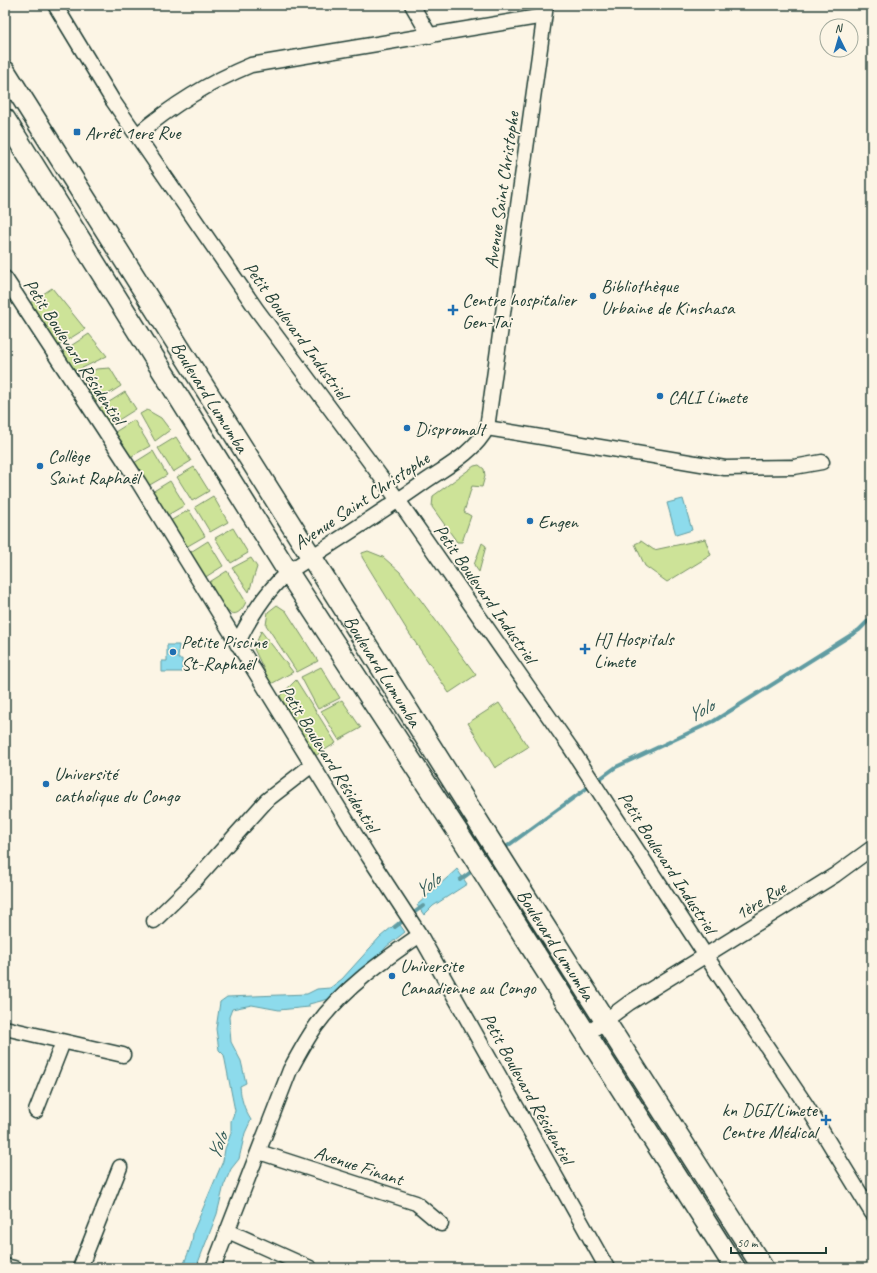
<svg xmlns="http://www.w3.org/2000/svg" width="877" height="1273" font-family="Caveat,sans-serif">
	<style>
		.green { fill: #cde398; stroke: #769066 }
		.water { fill: #8ddbec; stroke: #619ca2 }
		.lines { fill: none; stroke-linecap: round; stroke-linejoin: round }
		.stream { stroke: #619ca2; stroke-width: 4 }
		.minor-casing { stroke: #1f3d34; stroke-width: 17 }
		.highway-casing { stroke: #1f3d34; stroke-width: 23 }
		.minor { stroke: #fcf5e5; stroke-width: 14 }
		.highway { stroke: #fcf5e5; stroke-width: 20 }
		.poi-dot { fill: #1f6fb2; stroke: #fcf5e5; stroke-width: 1.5 }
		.labels { text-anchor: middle; stroke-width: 3.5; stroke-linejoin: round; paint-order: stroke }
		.poi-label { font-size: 19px; fill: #1f3d34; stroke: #fcf5e5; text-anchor: start }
		.street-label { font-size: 19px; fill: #1f3d34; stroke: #fcf5e5 }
		.water-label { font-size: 20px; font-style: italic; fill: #355d59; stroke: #fcf5e5 }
	</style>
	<rect width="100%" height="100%" fill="#fcf5e5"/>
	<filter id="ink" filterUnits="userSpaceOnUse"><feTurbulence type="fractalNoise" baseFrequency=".025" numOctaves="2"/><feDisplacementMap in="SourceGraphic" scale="8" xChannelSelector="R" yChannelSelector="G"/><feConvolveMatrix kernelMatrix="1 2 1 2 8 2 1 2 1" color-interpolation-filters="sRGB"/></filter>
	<g filter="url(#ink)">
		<g class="green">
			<path d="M52,288L85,329L58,346L30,303Z"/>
			<path d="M89,334L107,356L74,372L65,359L63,351Z"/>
			<path d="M110,368L121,386L96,402L83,379L96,369Z"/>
			<path d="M125,392L136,409L109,426L98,409Z"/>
			<path d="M147,410L161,418L170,430L155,441L140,414Z"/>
			<path d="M134,420L150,446L130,457L115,432Z"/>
			<path d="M176,437L191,461L173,472L158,448Z"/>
			<path d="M153,451L167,475L148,486L134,463Z"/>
			<path d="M479,465L484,469L485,476L482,487L472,486L464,512L471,516L462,542H457L432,507L433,496L474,466Z"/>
			<path d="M194,467L209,491L192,501L177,477Z"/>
			<path d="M170,481L185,505L166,516L152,492Z"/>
			<path d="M213,496L228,522L210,532L195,507Z"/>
			<path d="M189,510L205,536L186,547L170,521Z"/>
			<path d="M233,528L248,553L231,563L215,538Z"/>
			<path d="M705,539L711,555L667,582L645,566L635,544L641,541L654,550Z"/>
			<path d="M208,541L223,566L204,578L189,553Z"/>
			<path d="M482,543L486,546L479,572L474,565Z"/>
			<path d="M368,551L383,557L400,572L476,675L449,693L407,630L362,557V553Z"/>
			<path d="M251,558L257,567L249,592L232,568Z"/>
			<path d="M227,571L246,602C232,632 215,596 208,583Z"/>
			<path d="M277,605L286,611L318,661L297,672L266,625L268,612Z"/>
			<path d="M261,631L293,672L271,684L254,649Z"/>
			<path d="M321,667L340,698L318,709L301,677Z"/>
			<path d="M296,680L336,743L315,756L280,696Z"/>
			<path d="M342,700L361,728L339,740L321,711Z"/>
			<path d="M499,703L528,747L495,768L468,723Z"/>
		</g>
		<g class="water">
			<path d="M683,499L692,530L676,535L667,503Z"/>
			<path d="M167,645H179L178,659H182V672H162V661H167Z"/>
			<path d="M457,869L467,884L433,906L424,915L417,905Z"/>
			<path d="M398,922L405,932L386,947L380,955L333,998L309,1004V1007L279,1010L252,1005L232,1009L229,1017L231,1042L241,1061L246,1083L240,1086C241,1099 244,1109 251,1120L245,1133L239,1159L231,1169L224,1185L217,1214L196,1268H183C186,1255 193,1246 193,1232L223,1161L225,1149L231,1133V1121L235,1111L224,1055L219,1050L216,1029L220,1002L227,997L307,994L317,989L330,988L342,979L380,937Z"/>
		</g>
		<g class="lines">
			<g class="stream">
				<path d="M502,850L616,767L714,721L859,630L872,617"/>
				<path d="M460,880L475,869"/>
				<path d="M395,927L423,906"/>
			</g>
			<defs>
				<g id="minor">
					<path d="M55,5L113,101L257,310L398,500L570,747L706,956L806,1105L872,1213"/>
					<path d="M412,5L430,36"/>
					<path d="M137,135C171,106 210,82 251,65L544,16"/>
					<path d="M5,278L139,483L369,857L420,935L607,1268"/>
					<path d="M487,428L725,468L794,467L822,462"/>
					<path d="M237,644C250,617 265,592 288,572C333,543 379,514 423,483C446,467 474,453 487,428L546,5"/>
					<path d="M154,921L190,886L267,800L312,765"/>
					<path d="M5,1028L123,1055"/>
					<path d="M587,1034L629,1003L835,875L872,848"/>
					<path d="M36,1111L63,1042"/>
					<path d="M259,1152L416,1203L441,1224"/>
					<path d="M228,1231L310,1268"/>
					<path d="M5,1266L14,1268"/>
					<path d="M80,1268L120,1167"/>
					<path d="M213,1268L290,1070C298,1055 306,1040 316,1026C343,989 382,961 420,935"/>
				</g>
				<g id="highway">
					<path id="s1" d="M5,71L510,872L763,1268"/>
					<path d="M5,119L288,572L463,840L735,1268"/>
				</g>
			</defs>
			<use href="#minor" class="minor-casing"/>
			<use href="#highway" class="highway-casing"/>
			<use href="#minor" class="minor"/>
			<use href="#highway" class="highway"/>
		</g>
	</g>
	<g class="poi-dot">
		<rect x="73" y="128" width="8" height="8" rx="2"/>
		<circle cx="593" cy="296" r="4"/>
		<path d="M451 304h4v4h4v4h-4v4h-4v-4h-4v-4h4z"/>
		<circle cx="660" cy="396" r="4"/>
		<circle cx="407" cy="428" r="4"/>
		<circle cx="40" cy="466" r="4"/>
		<circle cx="530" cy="521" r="4"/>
		<path d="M583 643h4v4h4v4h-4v4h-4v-4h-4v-4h4z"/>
		<circle cx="173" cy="652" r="4"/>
		<circle cx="46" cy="784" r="4"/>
		<circle cx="392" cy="976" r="4"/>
		<path d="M824 1114h4v4h4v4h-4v4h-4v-4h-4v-4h4z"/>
	</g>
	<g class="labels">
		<g class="poi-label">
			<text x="85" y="139">Arrêt 1ere Rue</text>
			<text x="601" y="292">Bibliothèque<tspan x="601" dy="22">Urbaine de Kinshasa</tspan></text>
			<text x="462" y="306">Centre hospitalier<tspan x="462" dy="22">Gen-Tai</tspan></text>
			<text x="668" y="403">CALI Limete</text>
			<text x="415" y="435">Dispromalt</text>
			<text x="48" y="462">Collège<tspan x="48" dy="22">Saint Raphaël</tspan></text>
			<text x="538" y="528">Engen</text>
			<text x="594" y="645">HJ Hospitals<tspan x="594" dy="22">Limete</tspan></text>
			<text x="181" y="648">Petite Piscine<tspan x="181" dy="22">St-Raphaël</tspan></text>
			<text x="54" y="780">Université<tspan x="54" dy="22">catholique du Congo</tspan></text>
			<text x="400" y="972">Universite<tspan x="400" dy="22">Canadienne au Congo</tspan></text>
			<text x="817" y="1116" text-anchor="end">kn DGI/Limete<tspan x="817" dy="22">Centre Médical</tspan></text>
		</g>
		<g class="street-label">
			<text transform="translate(501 190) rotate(-82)" y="7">Avenue Saint Christophe</text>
			<text transform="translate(297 330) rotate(54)" y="7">Petit Boulevard Industriel</text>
			<text transform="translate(75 351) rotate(57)" y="7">Petit Boulevard Résidentiel</text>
			<text dy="7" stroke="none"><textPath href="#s1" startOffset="385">Boulevard Lumumba</textPath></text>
			<text transform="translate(361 500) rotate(-34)" y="7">Avenue Saint Christophe</text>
			<text transform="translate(486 593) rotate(55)" y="7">Petit Boulevard Industriel</text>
			<text dy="7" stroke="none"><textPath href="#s1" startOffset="709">Boulevard Lumumba</textPath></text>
			<text transform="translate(330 758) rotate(58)" y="7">Petit Boulevard Résidentiel</text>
			<text transform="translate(668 862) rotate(57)" y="7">Petit Boulevard Industriel</text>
			<text transform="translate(760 900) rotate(-32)" y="7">1ère Rue</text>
			<text dy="7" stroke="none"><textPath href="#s1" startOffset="1033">Boulevard Lumumba</textPath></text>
			<text transform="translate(528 1088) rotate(61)" y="7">Petit Boulevard Résidentiel</text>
			<text transform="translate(359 1165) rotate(18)" y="7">Avenue Finant</text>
		</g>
		<g class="water-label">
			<text transform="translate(700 710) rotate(-27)" y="7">Yolo</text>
			<text transform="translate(427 885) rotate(-36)" y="7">Yolo</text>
			<text transform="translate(217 1146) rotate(-69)" y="7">Yolo</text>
		</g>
	</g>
	<rect width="877" height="1273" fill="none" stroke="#fcf5e5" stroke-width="20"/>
	<rect x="10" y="10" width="857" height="1253" fill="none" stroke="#1f3d34" stroke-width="1.5" filter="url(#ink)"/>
	<g transform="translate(839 38) rotate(355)"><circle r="19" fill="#fcf5e5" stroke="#a4ab9e"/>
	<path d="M0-3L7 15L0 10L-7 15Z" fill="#1f6fb2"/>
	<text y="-6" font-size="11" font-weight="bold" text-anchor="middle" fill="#1f3d34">N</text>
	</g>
	<path d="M731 1247v6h95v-6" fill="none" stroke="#1f3d34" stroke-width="2"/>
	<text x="737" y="1247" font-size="12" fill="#1f3d34" stroke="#fcf5e5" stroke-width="3" paint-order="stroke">50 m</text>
</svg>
